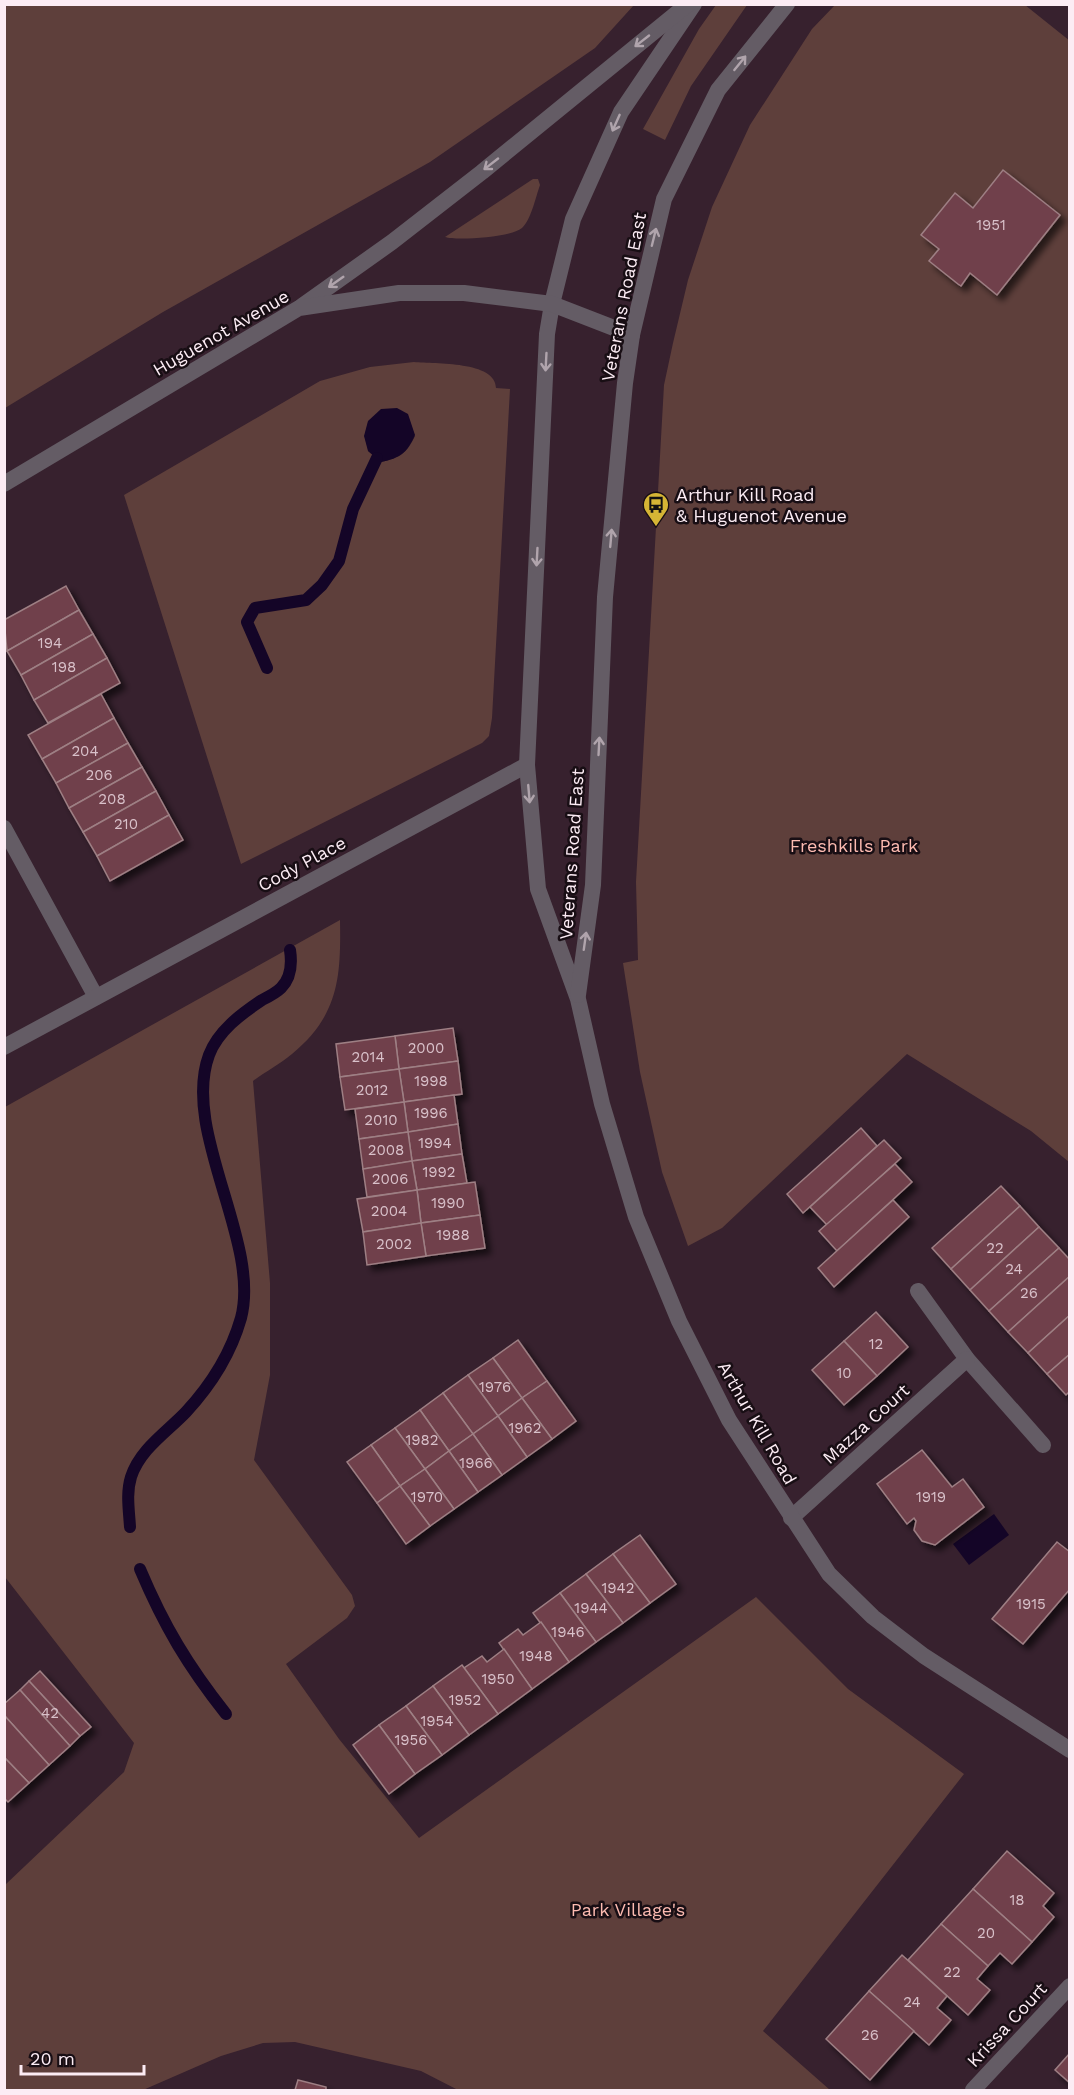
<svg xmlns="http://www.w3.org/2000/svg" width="1074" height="2095" font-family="'Work Sans',sans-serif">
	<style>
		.green { fill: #5e3f3b; fill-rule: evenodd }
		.water { fill: #140527 }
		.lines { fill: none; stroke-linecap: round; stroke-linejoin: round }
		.stream { stroke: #140527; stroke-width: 12 }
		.building { fill: #70414b; stroke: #9e7f84; stroke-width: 1.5; filter: url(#shadow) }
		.minor { stroke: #645c65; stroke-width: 16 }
		.tertiary { stroke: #645c65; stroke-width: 16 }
		.oneway { stroke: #b0a4ac }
		.labels { text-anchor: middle; stroke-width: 5; stroke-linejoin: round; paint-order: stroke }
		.number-label { font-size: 15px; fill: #d9c1ca }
		.street-label { font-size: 18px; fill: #fcecf4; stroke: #180e14 }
		.poi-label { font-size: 18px; fill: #fcecf4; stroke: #180e14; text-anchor: start }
		.park-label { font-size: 18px; fill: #fdbbb1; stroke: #180e14 }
	</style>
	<defs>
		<filter id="shadow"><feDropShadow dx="5.5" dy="5.5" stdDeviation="3" flood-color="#0009"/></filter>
	</defs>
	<rect width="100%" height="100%" fill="#37212e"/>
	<g class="green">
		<path d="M5,4H634V5L595,48L430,162L163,312L5,408Z"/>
		<path d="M716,5H747L691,86L665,140L643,129L699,29Z"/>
		<path d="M835,5H1025L1070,41L1069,1162L1031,1131L907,1054L722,1228L688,1246L662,1172L640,1072L623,963L638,960L636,882L664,385L673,343L688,280L712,207L750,125L812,29Z"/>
		<path d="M533,179H538L540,185C536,196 531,220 522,228C512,237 457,241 445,237Z"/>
		<path d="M414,362C435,364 496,361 496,388L510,389L492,718L489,736L482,743L241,864L124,495L320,381L370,367ZM415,436C407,453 400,458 381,462L368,451Z"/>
		<path d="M340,920C341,977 339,1015 292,1054C280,1064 265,1072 253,1081L270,1283V1375L254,1460L352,1595L355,1606L347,1618L286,1664L339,1739L419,1838L756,1597L848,1689L964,1774L763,2031L830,2090H458L421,2071L295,2042L263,2043L221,2056L143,2090H5V1885L124,1772L134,1743L5,1577V1107Z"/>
	</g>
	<g class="water">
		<path d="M397,408L408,414L415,435C407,453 400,458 381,462L368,451L364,436L368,421L381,409Z"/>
		<path d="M994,1514L1009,1535L969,1565L953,1544Z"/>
	</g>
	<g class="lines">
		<g class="stream">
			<path d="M267,668L247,622L255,608L306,600L322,585L339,561L353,509L377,458"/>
			<path d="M130,1527C129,1510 126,1493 131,1477C140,1449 167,1432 186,1412C211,1385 231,1353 241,1318C261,1242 181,1131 209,1055C218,1031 241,1014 262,1000C268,997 276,993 281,988C291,978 292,963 290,950"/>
			<path d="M140,1569C164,1626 188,1666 226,1714"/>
		</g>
	</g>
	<g class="building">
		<path d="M1003,170L1060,215L997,295L970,273L961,286L958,284L929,261L939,249L921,235L955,193L973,208Z"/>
		<path d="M66,586L79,610L7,651L4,620Z"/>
		<path d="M79,610L93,634L21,675L7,651Z"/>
		<path d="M93,634L107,658L34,700L21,675Z"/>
		<path d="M107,658L120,683L48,723L34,700Z"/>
		<path d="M101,694L114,718L42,759L28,735Z"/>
		<path d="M114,718L128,743L56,783L42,759Z"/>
		<path d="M128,743L142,767L69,808L56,783Z"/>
		<path d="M142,767L156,791L83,832L69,808Z"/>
		<path d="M156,791L169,815L97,856L83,832Z"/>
		<path d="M169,815L183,840L110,881L97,856Z"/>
		<path d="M453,1028L458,1061L399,1069L395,1036Z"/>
		<path d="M395,1036L399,1069L340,1077L336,1044Z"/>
		<path d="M458,1061L462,1094L404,1102L399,1069Z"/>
		<path d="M399,1069L404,1102L345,1110L340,1077Z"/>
		<path d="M454,1095L458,1124L408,1132L404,1102Z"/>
		<path d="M404,1102L408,1132L359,1139L355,1109Z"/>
		<path d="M458,1124L462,1154L412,1161L408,1132Z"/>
		<path d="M861,1128L877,1146L803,1213L787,1194Z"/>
		<path d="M408,1132L412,1161L363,1169L359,1139Z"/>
		<path d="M884,1140L901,1158L827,1225L810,1207Z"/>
		<path d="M462,1154L467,1183L417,1190L412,1161Z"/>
		<path d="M412,1161L417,1190L367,1197L363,1169Z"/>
		<path d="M895,1164L912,1182L837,1251L819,1231Z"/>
		<path d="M475,1182L480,1215L421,1223L417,1190Z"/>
		<path d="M1001,1186L1020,1206L951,1269L932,1248Z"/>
		<path d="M417,1190L421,1223L363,1232L357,1199Z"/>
		<path d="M893,1200L909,1217L834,1287L818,1268Z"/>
		<path d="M1020,1206L1039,1227L970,1290L951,1269Z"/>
		<path d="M480,1215L485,1248L426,1256L421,1223Z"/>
		<path d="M421,1223L426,1256L367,1265L363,1232Z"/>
		<path d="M1039,1227L1059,1248L989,1311L970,1290Z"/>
		<path d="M1059,1248L1070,1260V1276L1008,1332L989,1311Z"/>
		<path d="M1070,1276V1315L1028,1353L1008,1332Z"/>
		<path d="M876,1312L908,1347L877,1376L844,1341Z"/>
		<path d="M1070,1315V1354L1047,1374L1028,1353Z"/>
		<path d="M518,1340L547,1381L522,1398L493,1358Z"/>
		<path d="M844,1341L877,1376L844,1405L812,1370Z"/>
		<path d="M1070,1354V1391L1066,1395L1047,1374Z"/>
		<path d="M493,1358L522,1398L498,1416L468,1375Z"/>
		<path d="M468,1375L498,1416L473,1434L443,1393Z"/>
		<path d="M547,1381L576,1421L552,1439L522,1398Z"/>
		<path d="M443,1393L473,1434L449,1451L420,1410Z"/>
		<path d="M522,1398L552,1439L527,1457L498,1416Z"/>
		<path d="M420,1410L449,1451L425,1469L395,1428Z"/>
		<path d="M498,1416L527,1457L502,1475L473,1434Z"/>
		<path d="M395,1428L425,1469L400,1486L371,1445Z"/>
		<path d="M473,1434L502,1475L478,1492L449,1451Z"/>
		<path d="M371,1445L400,1486L377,1503L347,1462Z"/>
		<path d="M922,1450L952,1487L963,1479L984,1507L935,1545L922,1541L914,1530L916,1521L914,1518L907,1524L877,1484Z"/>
		<path d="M449,1451L478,1492L454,1509L425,1469Z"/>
		<path d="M425,1469L454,1509L430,1526L400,1486Z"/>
		<path d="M400,1486L430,1526L406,1544L377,1503Z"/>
		<path d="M640,1535L676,1584L650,1603L613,1554Z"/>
		<path d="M1057,1542L1070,1552V1589L1023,1644L992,1619Z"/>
		<path d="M613,1554L650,1603L623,1623L586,1574Z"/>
		<path d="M586,1574L623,1623L596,1642L560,1593Z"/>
		<path d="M560,1593L596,1642L569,1662L533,1613Z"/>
		<path d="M541,1622L569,1662L532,1689L499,1643L518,1629L523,1635Z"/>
		<path d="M504,1649L532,1689L498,1714L464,1668L482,1656L487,1662Z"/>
		<path d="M462,1665L498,1714L469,1735L433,1686Z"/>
		<path d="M40,1671L91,1727L80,1736L29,1681Z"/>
		<path d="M29,1681L80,1736L70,1746L20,1690Z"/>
		<path d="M433,1686L469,1735L442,1755L406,1706Z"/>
		<path d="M20,1690L70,1746L49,1765L4,1715V1704Z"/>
		<path d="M406,1706L442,1755L415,1774L379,1725Z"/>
		<path d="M4,1715L49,1765L29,1783L4,1757Z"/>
		<path d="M379,1725L415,1774L389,1794L353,1745Z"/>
		<path d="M4,1757L29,1783L8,1802L4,1798Z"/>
		<path d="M1007,1851L1054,1893L1043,1906L1054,1917L1032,1942L973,1889Z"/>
		<path d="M973,1889L1032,1942L1012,1964L1000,1953L988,1966L941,1924Z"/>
		<path d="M941,1924L988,1966L977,1979L990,1990L968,2015L908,1960Z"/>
		<path d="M902,1955L947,1996L937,2008L951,2020L929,2045L869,1991Z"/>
		<path d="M869,1991L914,2031L870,2080L826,2039Z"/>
		<path d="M1070,2053V2083L1055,2070Z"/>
		<path d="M298,2080L326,2087V2090H295Z"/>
	</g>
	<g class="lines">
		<g class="minor">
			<path d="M4,828L96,997"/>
			<path d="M4,1047L527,765"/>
			<path d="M918,1291L967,1359L1043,1445"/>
			<path d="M791,1518L967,1359"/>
			<path d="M973,2090L1070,1986"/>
		</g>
		<g class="tertiary">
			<path d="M694,4L621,112L573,219L552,304L547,334L527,765L538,889L578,999L602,1104L636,1217L679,1321L729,1420L829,1574L873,1617L924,1656L1070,1750"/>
			<path d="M302,306L392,242L482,172L688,4"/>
			<path d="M4,484L299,308L399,293H464L552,304L632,335"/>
			<path d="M578,995L593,885L605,597L625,383L632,335L664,199L718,90L787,4"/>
		</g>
	</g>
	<defs><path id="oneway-shaft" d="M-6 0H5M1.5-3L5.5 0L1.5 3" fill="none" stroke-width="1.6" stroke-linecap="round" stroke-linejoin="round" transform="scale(1.5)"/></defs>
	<g class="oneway">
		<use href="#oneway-shaft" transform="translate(642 41) rotate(142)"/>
		<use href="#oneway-shaft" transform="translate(740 63) rotate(-51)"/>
		<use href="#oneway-shaft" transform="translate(616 123) rotate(114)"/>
		<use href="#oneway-shaft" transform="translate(491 164) rotate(142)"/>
		<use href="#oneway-shaft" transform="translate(654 237) rotate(-76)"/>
		<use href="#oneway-shaft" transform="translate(336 282) rotate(145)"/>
		<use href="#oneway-shaft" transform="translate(546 362) rotate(93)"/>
		<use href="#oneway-shaft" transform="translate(611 538) rotate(-85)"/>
		<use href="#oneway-shaft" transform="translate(537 557) rotate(93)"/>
		<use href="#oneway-shaft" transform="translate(599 746) rotate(-87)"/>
		<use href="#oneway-shaft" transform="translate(529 794) rotate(85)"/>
		<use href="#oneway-shaft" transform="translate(585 941) rotate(-82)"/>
	</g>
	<defs>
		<symbol id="bus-pin" viewBox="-11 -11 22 30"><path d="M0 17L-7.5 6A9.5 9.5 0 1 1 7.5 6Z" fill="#d5b535" stroke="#180e14"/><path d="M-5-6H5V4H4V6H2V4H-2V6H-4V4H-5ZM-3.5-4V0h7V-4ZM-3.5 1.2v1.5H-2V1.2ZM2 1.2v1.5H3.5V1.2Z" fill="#111"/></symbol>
	</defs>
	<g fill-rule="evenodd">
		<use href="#bus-pin" x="641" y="490" width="30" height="40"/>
	</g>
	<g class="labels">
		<g class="number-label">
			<text x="991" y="230">1951</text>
			<text x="50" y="648">194</text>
			<text x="64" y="672">198</text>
			<text x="85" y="756">204</text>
			<text x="99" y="780">206</text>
			<text x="112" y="804">208</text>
			<text x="126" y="829">210</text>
			<text x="426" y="1053">2000</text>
			<text x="368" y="1062">2014</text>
			<text x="431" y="1086">1998</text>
			<text x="372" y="1095">2012</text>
			<text x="431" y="1118">1996</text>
			<text x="381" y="1125">2010</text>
			<text x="435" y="1148">1994</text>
			<text x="386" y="1155">2008</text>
			<text x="439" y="1177">1992</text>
			<text x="390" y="1184">2006</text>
			<text x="448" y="1208">1990</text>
			<text x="389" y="1216">2004</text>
			<text x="453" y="1240">1988</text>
			<text x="394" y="1249">2002</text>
			<text x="995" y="1253">22</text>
			<text x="1014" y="1274">24</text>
			<text x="1029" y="1298">26</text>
			<text x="876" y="1349">12</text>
			<text x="844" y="1378">10</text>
			<text x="495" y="1392">1976</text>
			<text x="525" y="1433">1962</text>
			<text x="422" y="1445">1982</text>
			<text x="476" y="1468">1966</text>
			<text x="427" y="1502">1970</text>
			<text x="931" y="1502">1919</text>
			<text x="618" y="1593">1942</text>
			<text x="1031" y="1609">1915</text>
			<text x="591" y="1613">1944</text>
			<text x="568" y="1637">1946</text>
			<text x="536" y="1661">1948</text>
			<text x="498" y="1684">1950</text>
			<text x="465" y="1705">1952</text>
			<text x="50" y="1718">42</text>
			<text x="437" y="1726">1954</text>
			<text x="411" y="1745">1956</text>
			<text x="1017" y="1905">18</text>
			<text x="986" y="1938">20</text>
			<text x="952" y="1977">22</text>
			<text x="912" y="2007">24</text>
			<text x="870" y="2040">26</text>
		</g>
		<g class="street-label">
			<text transform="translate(624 297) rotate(-79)" y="6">Veterans Road East</text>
			<text transform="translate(221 333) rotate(-30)" y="6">Huguenot Avenue</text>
			<text transform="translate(572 854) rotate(-86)" y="6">Veterans Road East</text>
			<text transform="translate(302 864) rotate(-28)" y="6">Cody Place</text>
			<text transform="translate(757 1423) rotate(60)" y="6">Arthur Kill Road</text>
			<text transform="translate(866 1424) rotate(-42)" y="6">Mazza Court</text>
			<text transform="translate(1007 2025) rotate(-47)" y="6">Krissa Court</text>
		</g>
		<g class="poi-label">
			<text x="676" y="501">Arthur Kill Road<tspan x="676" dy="21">&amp; Huguenot Avenue</tspan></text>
		</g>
		<g class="park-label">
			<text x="854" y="852">Freshkills Park</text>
			<text x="628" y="1916">Park Village's</text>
		</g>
	</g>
	<rect width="1074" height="2095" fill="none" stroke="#fcecf4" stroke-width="12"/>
	<path d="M21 2065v9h123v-9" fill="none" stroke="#fcecf4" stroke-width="3"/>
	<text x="30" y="2065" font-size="18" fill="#fcecf4" stroke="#180e14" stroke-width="4.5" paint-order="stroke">20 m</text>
</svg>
